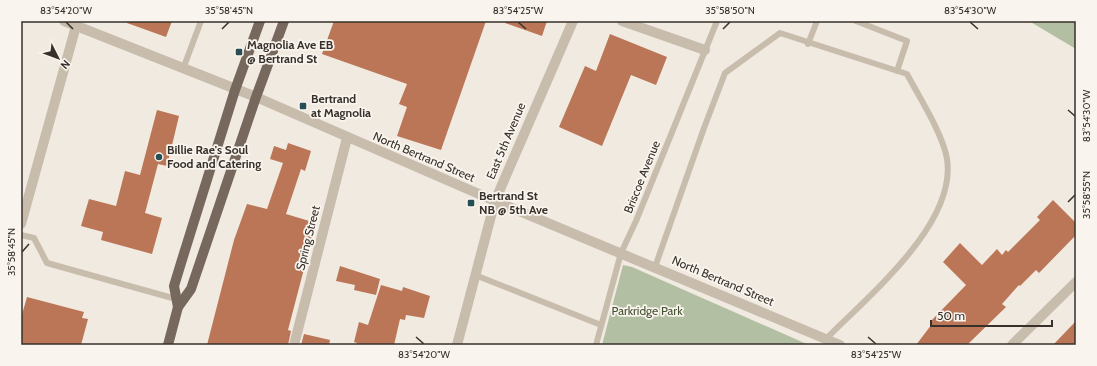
<svg xmlns="http://www.w3.org/2000/svg" width="1097" height="366" font-family="Cabin,sans-serif">
	<style>
		.green { fill: #b3bfa2 }
		.building { fill: #ba7656 }
		.lines { fill: none; stroke-linecap: round; stroke-linejoin: round }
		.lane { stroke: #c8bcad; stroke-width: 6 }
		.street { stroke: #c8bcad; stroke-width: 10 }
		.primary { stroke: #77685e; stroke-width: 10 }
		.ticks { fill: none; stroke: #37302b; stroke-width: 1.5 }
		.poi-dot { fill: #254e55; stroke: #f9f4ed; stroke-width: 1.5 }
		.labels { text-anchor: middle; stroke-width: 3.5; stroke-linejoin: round; paint-order: stroke }
		.poi-label { font-size: 12px; font-weight: bold; fill: #37302b; stroke: #f9f4ed; text-anchor: start }
		.street-label { font-size: 12px; fill: #37302b; stroke: #f9f4ed }
		.park-label { font-size: 12px; fill: #445331; stroke: #f9f4ed }
		.neatline { fill: none; stroke: #37302b; stroke-width: 1.5 }
		.ticks-label { font-size: 10px; text-anchor: middle; fill: #37302b }
	</style>
	<rect width="100%" height="100%" fill="#f1eae1"/>
	<g class="green">
		<path d="M1029,21H1076V49Z"/>
		<path d="M623,265L632,267L809,345H602Z"/>
	</g>
	<g class="building">
		<path d="M127,21H172L166,37L127,23Z"/>
		<path d="M334,21H486L441,150L397,136L407,107L399,104L407,84L322,54Z"/>
		<path d="M505,21H547L542,36L505,23Z"/>
		<path d="M610,34L667,57L656,85L631,75L602,146L559,127L585,66L596,71Z"/>
		<path d="M157,110L179,116L167,166L158,164L145,213L162,218L152,254L101,240L103,232L81,226L89,199L116,206L125,171L140,175Z"/>
		<path d="M288,143L311,151L305,171L301,169L286,214L316,223L288,330L291,331L288,345H207L234,240L247,204L267,209L283,163L270,159L274,146L286,150Z"/>
		<path d="M1053,200L1076,223V235L1039,273L1036,270L1020,286L1019,285L1002,304L1006,307L967,345H916L932,324L930,322L966,285L943,262L960,243L982,265L997,249L1002,255L1006,250L1008,252L1040,220L1037,217Z"/>
		<path d="M340,266L380,279L376,295L354,290L355,285L336,281Z"/>
		<path d="M381,285L402,291L403,287L430,296L424,318L406,315L405,320L400,319L394,345H357V343L354,342L359,322L368,325Z"/>
		<path d="M27,297L84,312L82,318L88,319L81,345H21V318Z"/>
		<path d="M1076,321V345H1053Z"/>
		<path d="M304,334L330,340L329,345H301Z"/>
	</g>
	<g class="lines">
		<g class="lane">
			<path d="M856,21L907,41L897,71"/>
			<path d="M808,44L817,21"/>
			<path d="M183,69L201,21"/>
			<path d="M21,235L34,238L47,263L176,299"/>
			<path d="M655,267L704,128L725,73L780,33L907,74C919,97 943,134 947,159C957,224 868,296 827,338"/>
			<path d="M475,275L601,325"/>
			<path d="M596,345L621,253L636,221L717,21"/>
		</g>
		<g class="street">
			<path d="M64,21L256,97L495,201L840,345"/>
			<path d="M622,21L705,50"/>
			<path d="M21,224L76,26"/>
			<path d="M294,345L347,138"/>
			<path d="M457,345L495,201L573,21"/>
			<path d="M1012,345L1076,282"/>
		</g>
		<g class="primary">
			<path d="M178,307L174,286L181,263L235,90L260,21"/>
			<path d="M168,345L178,307L191,289L256,97L284,21"/>
		</g>
	</g>
	<path class="ticks" d="M66,22L73,29M518,22L526,29M970,22L978,29M222,29L229,22M723,29L730,22M1068,110L1075,116M1068,202L1075,195M22,252L29,244M416,337L424,344M868,337L876,344"/>
	<g class="poi-dot">
		<rect x="235" y="48" width="8" height="8" rx="2"/>
		<rect x="299" y="102" width="8" height="8" rx="2"/>
		<circle cx="159" cy="157" r="4"/>
		<rect x="467" y="199" width="8" height="8" rx="2"/>
	</g>
	<g class="labels">
		<g class="poi-label">
			<text x="247" y="49">Magnolia Ave EB<tspan x="247" dy="14">@ Bertrand St</tspan></text>
			<text x="311" y="103">Bertrand<tspan x="311" dy="14">at Magnolia</tspan></text>
			<text x="167" y="154">Billie Rae's Soul<tspan x="167" dy="14">Food and Catering</tspan></text>
			<text x="479" y="200">Bertrand St<tspan x="479" dy="14">NB @ 5th Ave</tspan></text>
		</g>
		<g class="street-label">
			<text transform="translate(506 141) rotate(-67)" y="4">East 5th Avenue</text>
			<text transform="translate(424 157) rotate(23)" y="4">North Bertrand Street</text>
			<text transform="translate(642 177) rotate(-68)" y="4">Briscoe Avenue</text>
			<text transform="translate(308 238) rotate(-76)" y="4">Spring Street</text>
			<text transform="translate(723 281) rotate(23)" y="4">North Bertrand Street</text>
		</g>
		<g class="park-label">
			<text x="647" y="315">Parkridge Park</text>
		</g>
	</g>
	<rect width="1097" height="366" fill="none" stroke="#f9f4ed" stroke-width="44"/>
	<g transform="translate(58 58) rotate(132)" stroke="#f9f4ed" stroke-width="3" paint-order="stroke">
	<path d="M0-3L7 15L0 10L-7 15Z" fill="#37302b"/>
	<text y="-6" font-size="11" font-weight="bold" text-anchor="middle" fill="#37302b">N</text>
	</g>
	<path d="M931 320v6h121v-6" fill="none" stroke="#37302b" stroke-width="2"/>
	<text x="937" y="320" font-size="12" fill="#37302b" stroke="#f9f4ed" stroke-width="3" paint-order="stroke">50 m</text>
	<rect x="22" y="22" width="1053" height="322" class="neatline"/>
	<g class="ticks-label">
		<text x="66" y="14">83°54'20"W</text>
		<text x="229" y="14">35°58'45"N</text>
		<text x="518" y="14">83°54'25"W</text>
		<text x="730" y="14">35°58'50"N</text>
		<text x="970" y="14">83°54'30"W</text>
		<text transform="translate(1086 116) rotate(-90)" y="4">83°54'30"W</text>
		<text transform="translate(1086 195) rotate(-90)" y="4">35°58'55"N</text>
		<text transform="translate(11 252) rotate(-90)" y="4">35°58'45"N</text>
		<text x="424" y="358">83°54'20"W</text>
		<text x="876" y="358">83°54'25"W</text>
	</g>
</svg>
